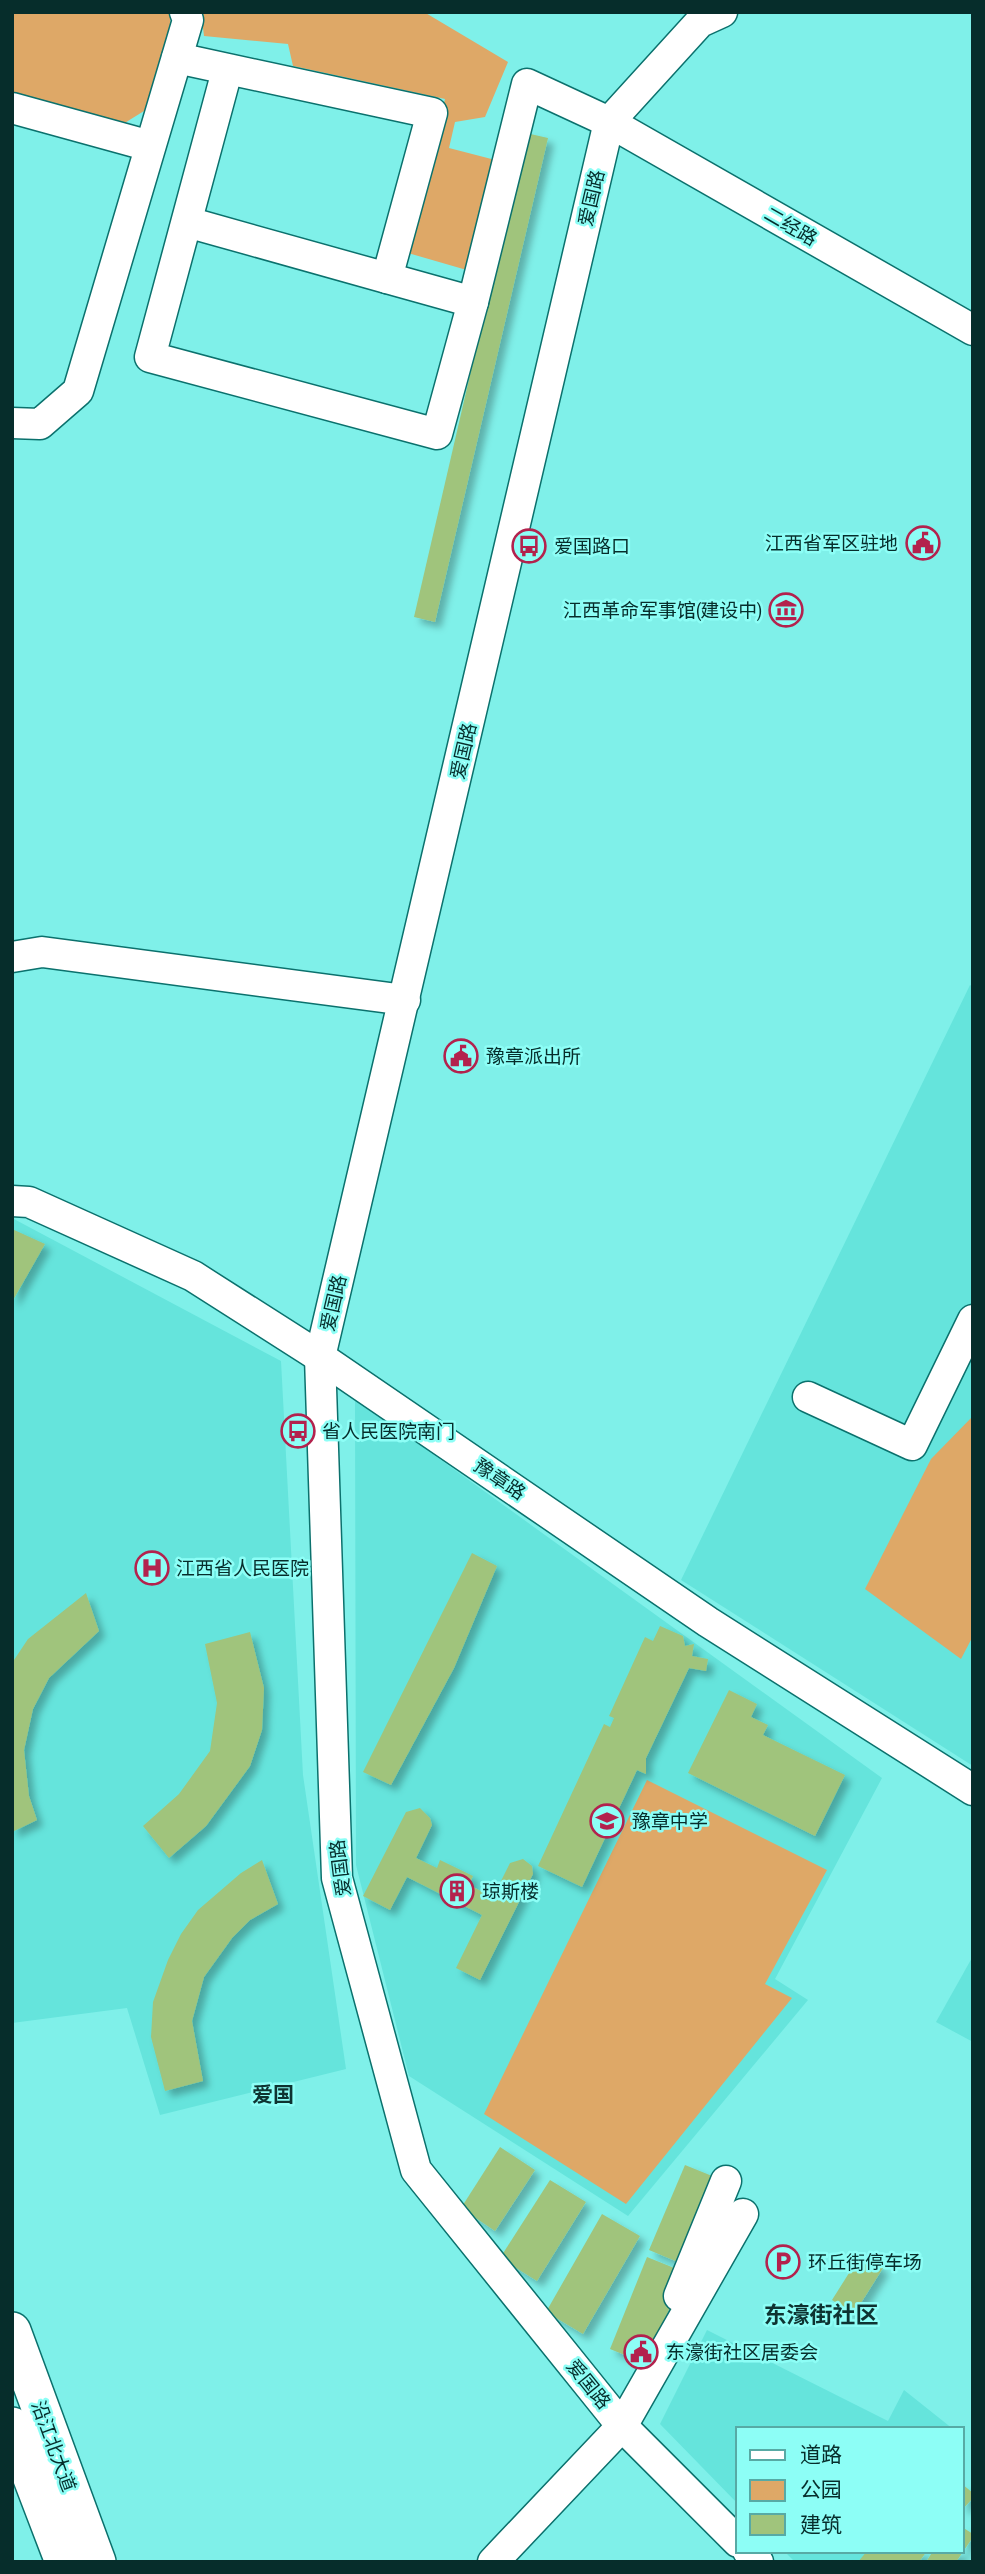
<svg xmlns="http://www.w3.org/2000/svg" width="985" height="2574" font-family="'Asap Condensed','Noto Sans SC',sans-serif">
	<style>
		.built { fill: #65e4dc }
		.green { fill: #dea867 }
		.building { fill: #a0c47c; filter: url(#shadow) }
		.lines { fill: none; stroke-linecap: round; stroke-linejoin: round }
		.minor-casing { stroke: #0b716d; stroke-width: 33 }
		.major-casing { stroke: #0b716d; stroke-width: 40 }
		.minor { stroke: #fff; stroke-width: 30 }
		.major { stroke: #fff; stroke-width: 37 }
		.labels { text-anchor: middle; stroke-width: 5; stroke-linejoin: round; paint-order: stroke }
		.street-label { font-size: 19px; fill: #062d2b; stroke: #8dfef6 }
		.poi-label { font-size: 19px; fill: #062d2b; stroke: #8dfef6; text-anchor: start }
		.neighbourhood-label { font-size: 21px; font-weight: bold; fill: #0e3331; stroke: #8dfef6 }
		.quarter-label { font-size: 23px; font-weight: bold; fill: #0e3331; stroke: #8dfef6 }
	</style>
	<defs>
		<filter id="shadow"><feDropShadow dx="6" dy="6" stdDeviation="3.5" flood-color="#0004"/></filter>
	</defs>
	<rect width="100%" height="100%" fill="#7ff0e9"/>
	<g class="built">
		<path d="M970,985L973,987V1766L681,1580Z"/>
		<path d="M12,1218L281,1361L303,1775L346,2069L160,2115L127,2008L12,2023Z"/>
		<path d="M355,1398L882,1778L775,1979L808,2000L628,2216L409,2076L356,1865Z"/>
		<path d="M973,1956V2042L936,2022Z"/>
		<path d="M707,2330L888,2421L904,2390L953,2429H738V2504L660,2424Z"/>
		<path d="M784,2551H872L864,2562H795Z"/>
	</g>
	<g class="green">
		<path d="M12,12H170L171,41L144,111L123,124L12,92Z"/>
		<path d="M201,12H424L508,62L485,117L455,122L449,148L503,162L477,273L408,253L445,99L293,66L288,44L204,36Z"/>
		<path d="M973,1416V1636L961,1659L865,1589L931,1459Z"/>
		<path d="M647,1780L827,1870L765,1984L792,1998L626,2204L484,2114Z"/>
	</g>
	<g class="building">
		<path d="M526,133L548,138L435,622L414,617Z"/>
		<path d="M12,1229L45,1244L12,1302Z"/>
		<path d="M472,1553L497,1566L454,1668L391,1785L363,1772Z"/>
		<path d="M86,1593L99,1631L49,1678L33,1709L24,1750L29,1796L37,1820L12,1832V1663L28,1639Z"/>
		<path d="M660,1626L683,1636L685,1646L694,1644L692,1656L708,1659L706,1671L689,1668L646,1758V1774L637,1770L582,1887L538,1866L604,1724L610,1727L614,1718L609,1716L645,1637L653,1641Z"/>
		<path d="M250,1632L264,1688L262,1730L250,1766L206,1826L169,1858L143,1826L179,1794L210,1751L217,1703L205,1644Z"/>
		<path d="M729,1690L757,1704L751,1717L768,1725L763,1735L845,1775L815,1836L688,1773Z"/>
		<path d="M420,1808L430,1818L432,1825L416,1858L437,1868L440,1860L473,1876L469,1885L493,1897L510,1863L523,1859L532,1866L533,1874L480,1980L456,1968L482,1915L407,1877L390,1910L363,1896L406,1812Z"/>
		<path d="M262,1860L278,1904L250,1920L232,1938L204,1977L192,2021L203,2081L165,2091L151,2037L153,2002L168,1960L181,1934L198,1910L241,1873Z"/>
		<path d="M500,2147L535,2170L495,2231L461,2208Z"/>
		<path d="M685,2165L722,2180L685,2265L649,2250Z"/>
		<path d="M550,2180L586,2202L537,2281L500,2258Z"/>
		<path d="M602,2214L640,2236L583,2334L546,2312Z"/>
		<path d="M861,2254L883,2268L854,2314L832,2300Z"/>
		<path d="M647,2257L684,2272L647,2364L610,2349Z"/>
		<path d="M962,2484L973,2493V2498L962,2510Z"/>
		<path d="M962,2527L973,2534V2537L956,2562H926L933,2551H962Z"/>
		<path d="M867,2551H927L919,2562H858Z"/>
	</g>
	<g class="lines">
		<defs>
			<g id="minor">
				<path d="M722,12L700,22L609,122L320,1357L337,1878L416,2170L622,2426L738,2542"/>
				<path d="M177,58L432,113L387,278L187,222"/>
				<path d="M227,71L150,357L437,434L473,302L387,278"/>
				<path d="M12,108L150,146"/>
				<path d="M473,302L527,84L609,122L973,330"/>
				<path d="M12,423L40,424L78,391L188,20L185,12"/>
				<path d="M12,957L42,952L405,1000"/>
				<path d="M12,1201L29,1202L193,1276L320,1357L708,1622L973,1790"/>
				<path d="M808,1397L912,1445L973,1320"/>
				<path d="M679,2296L726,2181"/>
				<path d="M748,2551L758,2562"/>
				<path d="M493,2562L622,2426L743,2214"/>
			</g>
			<g id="major">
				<path d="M12,2331L97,2562"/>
				<path d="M12,2426L64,2562"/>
			</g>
		</defs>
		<use href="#minor" class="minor-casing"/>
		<use href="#major" class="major-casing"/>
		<use href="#minor" class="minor"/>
		<use href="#major" class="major"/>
	</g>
	<defs>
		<symbol id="civic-ring" viewBox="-11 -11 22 22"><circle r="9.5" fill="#8dfef6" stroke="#b3224d" stroke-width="1.5"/><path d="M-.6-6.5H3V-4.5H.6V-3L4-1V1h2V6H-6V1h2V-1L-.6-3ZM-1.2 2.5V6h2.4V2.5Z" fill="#b3224d"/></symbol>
		<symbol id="bus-ring" viewBox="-11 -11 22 22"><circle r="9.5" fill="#8dfef6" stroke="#b3224d" stroke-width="1.5"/><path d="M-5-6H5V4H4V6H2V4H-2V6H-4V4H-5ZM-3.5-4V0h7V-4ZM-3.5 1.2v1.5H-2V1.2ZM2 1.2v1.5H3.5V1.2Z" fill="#b3224d"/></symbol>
		<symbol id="museum-ring" viewBox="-11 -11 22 22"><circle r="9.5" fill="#8dfef6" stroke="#b3224d" stroke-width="1.5"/><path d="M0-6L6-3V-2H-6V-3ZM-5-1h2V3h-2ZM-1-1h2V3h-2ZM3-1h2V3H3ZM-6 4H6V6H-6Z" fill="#b3224d"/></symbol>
		<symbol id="hospital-ring" viewBox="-11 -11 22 22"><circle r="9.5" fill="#8dfef6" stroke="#b3224d" stroke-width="1.5"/><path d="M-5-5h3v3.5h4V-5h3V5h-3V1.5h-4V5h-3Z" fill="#b3224d"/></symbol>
		<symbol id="school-ring" viewBox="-11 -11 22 22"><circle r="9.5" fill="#8dfef6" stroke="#b3224d" stroke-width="1.5"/><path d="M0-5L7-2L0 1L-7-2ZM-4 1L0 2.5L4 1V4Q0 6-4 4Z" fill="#b3224d"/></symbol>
		<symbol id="building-ring" viewBox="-11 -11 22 22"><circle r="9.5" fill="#8dfef6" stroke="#b3224d" stroke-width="1.5"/><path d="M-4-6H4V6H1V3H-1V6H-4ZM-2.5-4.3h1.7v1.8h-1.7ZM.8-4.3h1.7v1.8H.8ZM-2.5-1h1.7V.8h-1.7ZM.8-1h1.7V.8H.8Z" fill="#b3224d"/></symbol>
		<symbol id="parking-ring" viewBox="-11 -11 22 22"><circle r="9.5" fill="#8dfef6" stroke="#b3224d" stroke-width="1.5"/><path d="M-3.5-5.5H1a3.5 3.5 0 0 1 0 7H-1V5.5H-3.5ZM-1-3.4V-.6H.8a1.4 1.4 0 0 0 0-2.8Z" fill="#b3224d"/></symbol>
	</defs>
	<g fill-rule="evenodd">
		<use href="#civic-ring" x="904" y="524" width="38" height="38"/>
		<use href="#bus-ring" x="510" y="527" width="38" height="38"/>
		<use href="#museum-ring" x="767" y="591" width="38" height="38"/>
		<use href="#civic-ring" x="442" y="1037" width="38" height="38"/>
		<use href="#bus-ring" x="279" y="1412" width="38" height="38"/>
		<use href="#hospital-ring" x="133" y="1549" width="38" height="38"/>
		<use href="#school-ring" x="588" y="1802" width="38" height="38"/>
		<use href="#building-ring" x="438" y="1872" width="38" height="38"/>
		<use href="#parking-ring" x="764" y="2243" width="38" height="38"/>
		<use href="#civic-ring" x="622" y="2333" width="38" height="38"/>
	</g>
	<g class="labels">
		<g class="street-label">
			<text transform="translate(591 198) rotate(-77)" y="7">爱国路</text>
			<text transform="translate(791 226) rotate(30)" y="7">二经路</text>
			<text transform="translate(463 751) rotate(-77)" y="7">爱国路</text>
			<text transform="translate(333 1303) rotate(-77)" y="7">爱国路</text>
			<text transform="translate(500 1479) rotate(34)" y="7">豫章路</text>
			<text transform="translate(340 1868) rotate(-97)" y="7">爱国路</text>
			<text transform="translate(589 2384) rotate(51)" y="7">爱国路</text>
			<text transform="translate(54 2446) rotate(70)" y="7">沿江北大道</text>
		</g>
		<g class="poi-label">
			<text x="898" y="550" text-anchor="end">江西省军区驻地</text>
			<text x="554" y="553">爱国路口</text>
			<text x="762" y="617" text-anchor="end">江西革命军事馆(建设中)</text>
			<text x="486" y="1063">豫章派出所</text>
			<text x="322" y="1438">省人民医院南门</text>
			<text x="176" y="1575">江西省人民医院</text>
			<text x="632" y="1828">豫章中学</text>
			<text x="482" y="1898">琼斯楼</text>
			<text x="808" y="2269">环丘街停车场</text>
			<text x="666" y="2359">东濠街社区居委会</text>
		</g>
		<g class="neighbourhood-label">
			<text x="273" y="2102">爱国</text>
		</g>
		<g class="quarter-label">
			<text x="821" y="2323">东濠街社区</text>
		</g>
	</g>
	<rect width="985" height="2574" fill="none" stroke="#062d2b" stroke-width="28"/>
	<rect x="736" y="2427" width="228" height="126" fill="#8dfef6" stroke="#57aaa5" stroke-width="2"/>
	<rect x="750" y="2450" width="35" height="10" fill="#ffffff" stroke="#57aaa5" stroke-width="2"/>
	<text x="800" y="2462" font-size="21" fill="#062d2b">道路</text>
	<rect x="750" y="2480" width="35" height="21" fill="#dea867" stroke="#57aaa5" stroke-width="2"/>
	<text x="800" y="2497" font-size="21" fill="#062d2b">公园</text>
	<rect x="750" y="2514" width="35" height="21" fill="#a0c47c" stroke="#57aaa5" stroke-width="2"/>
	<text x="800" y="2532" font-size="21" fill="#062d2b">建筑</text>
</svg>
